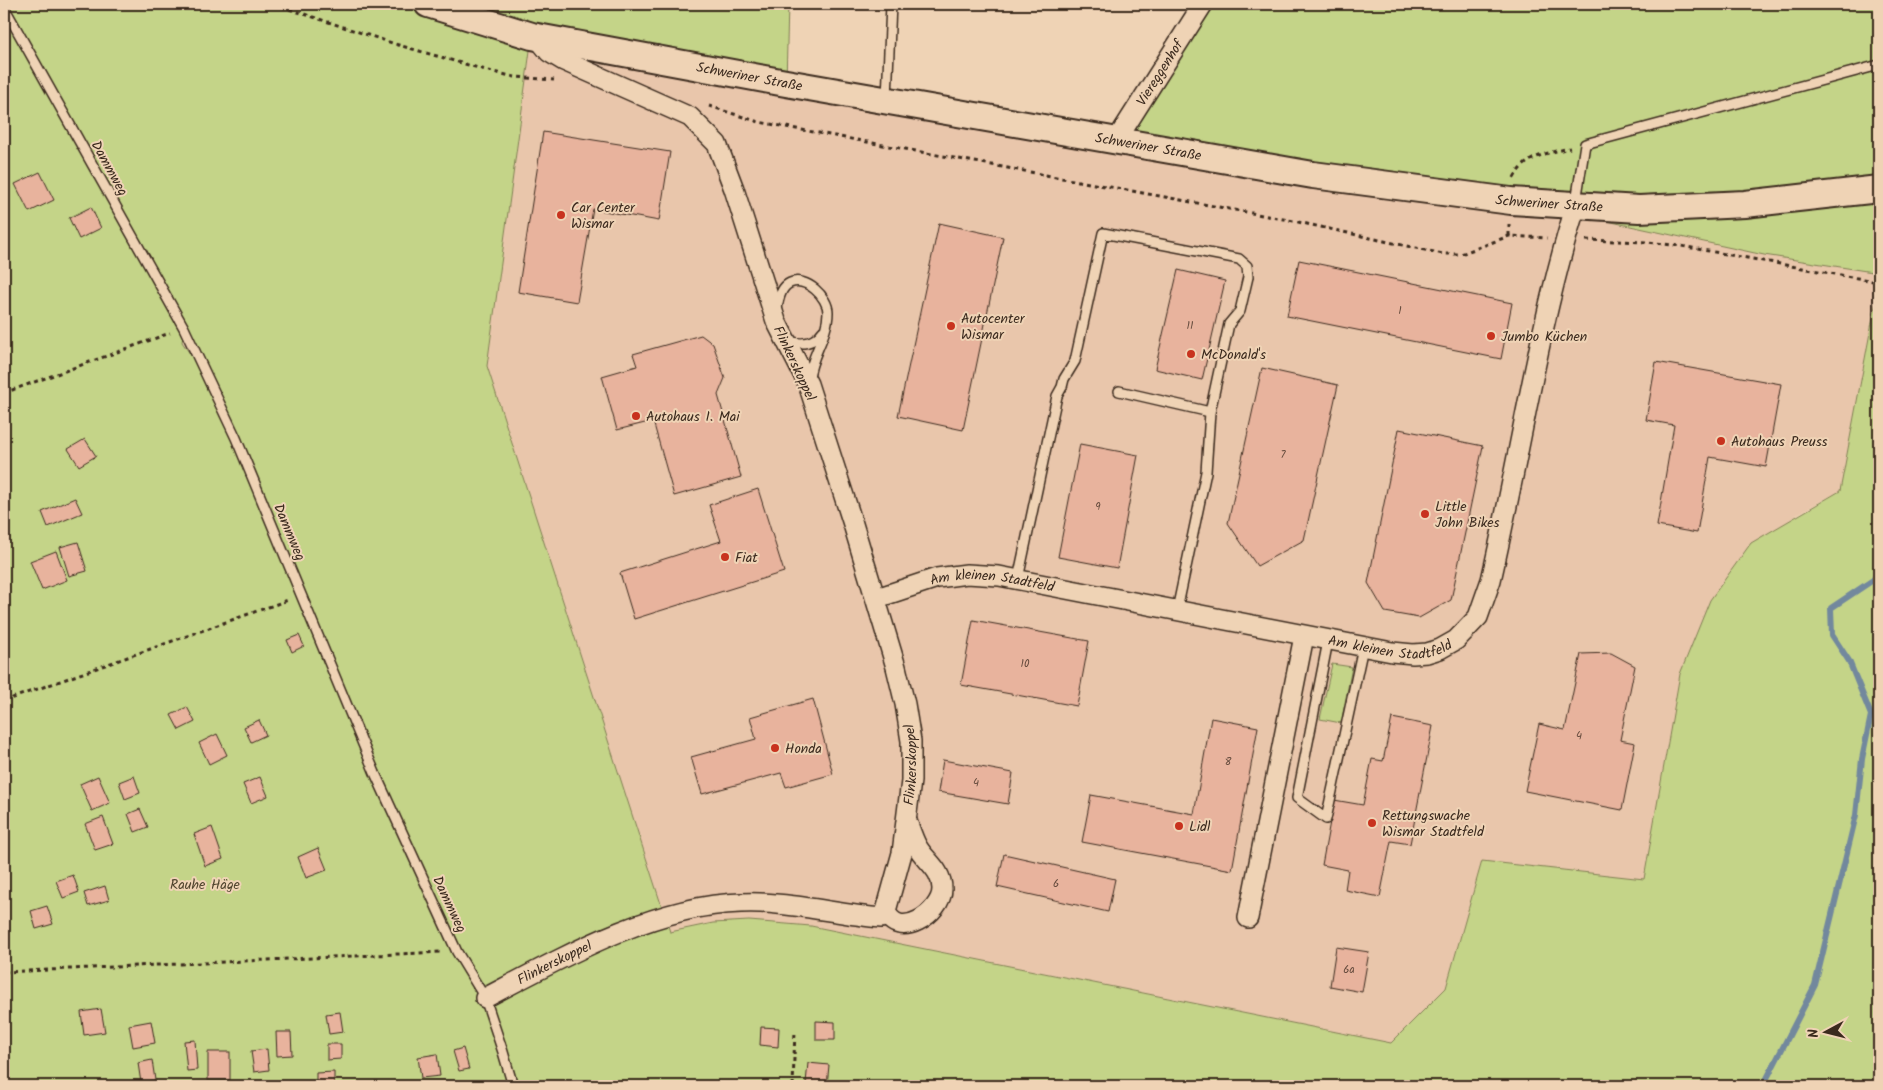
<svg xmlns="http://www.w3.org/2000/svg" width="1883" height="1090" font-family="Kalam,sans-serif">
	<style>
		.built { fill: #e9c6ab }
		.green { fill: #c4d488; stroke: #807f53; fill-rule: evenodd }
		.lines { fill: none; stroke-linecap: round; stroke-linejoin: round }
		.stream { stroke: #72889d; stroke-width: 6 }
		.building { fill: #e8b39d; stroke: #3b2a1e }
		.service-casing { stroke: #3b2a1e; stroke-width: 12 }
		.minor-casing { stroke: #3b2a1e; stroke-width: 22 }
		.secondary-casing { stroke: #3b2a1e; stroke-width: 30 }
		.path { stroke: #3b2a1e; stroke-width: 3; stroke-dasharray: 4 4; stroke-linecap: butt }
		.service { stroke: #efd3b5; stroke-width: 9 }
		.minor { stroke: #efd3b5; stroke-width: 19 }
		.secondary { stroke: #efd3b5; stroke-width: 26 }
		.poi-dot { fill: #c8321e; stroke: #efd3b5; stroke-width: 2 }
		.labels { text-anchor: middle; stroke-width: 4; stroke-linejoin: round; paint-order: stroke }
		.number-label { font-size: 11px; fill: #664c3e }
		.street-label { font-size: 14px; fill: #3b2a1e; stroke: #efd3b5 }
		.poi-label { font-size: 14px; fill: #3b2a1e; stroke: #efd3b5; text-anchor: start }
		.park-label { font-size: 14px; fill: #50442e; stroke: #efd3b5 }
	</style>
	<rect width="100%" height="100%" fill="#efd3b5"/>
	<filter id="ink" filterUnits="userSpaceOnUse"><feTurbulence type="fractalNoise" baseFrequency=".02" numOctaves="2"/><feDisplacementMap in="SourceGraphic" scale="10" xChannelSelector="R" yChannelSelector="G"/><feConvolveMatrix kernelMatrix="1 2 1 2 8 2 1 2 1" color-interpolation-filters="sRGB"/></filter>
	<g filter="url(#ink)">
		<path class="built" d="M532,36L1511,201L1764,255L1879,273V285L1840,491L1797,514L1680,674L1644,880L1482,861L1446,988L1391,1043L811,926L749,921L713,923L670,932L486,374Z"/>
		<g class="green">
			<path d="M4,4H788L786,83L532,36L487,366L670,932L713,923L749,921L811,926L1391,1043L1446,988L1482,861L1644,879L1680,674L1710,600L1751,543L1840,491L1879,285V1086H4ZM184,329L209,382L182,342Z"/>
			<path d="M1203,4H1879V273L1764,255L1584,216L1122,135Z"/>
			<path d="M1332,664L1352,667L1341,723L1320,719Z"/>
		</g>
		<g class="lines">
			<path class="stream" d="M1763,1086L1815,985L1856,815L1862,759L1871,715L1849,661L1832,635L1831,608L1873,580L1879,573"/>
		</g>
		<g class="building">
			<path d="M543,132L670,152L659,221L593,209L577,302L518,292Z"/>
			<path d="M40,172L54,200L29,212L15,184Z"/>
			<path d="M91,207L101,228L79,239L69,218Z"/>
			<path d="M939,223L1003,237L963,430L898,416Z"/>
			<path d="M1299,260L1512,303L1501,359L1287,316Z"/>
			<path d="M1178,270L1225,281L1202,380L1155,369Z"/>
			<path d="M701,335L713,344L725,378L718,395L741,477L674,496L653,421L617,430L602,376L637,366L633,354Z"/>
			<path d="M1656,362L1781,384L1766,467L1710,457L1697,533L1657,526L1674,425L1646,420Z"/>
			<path d="M1262,368L1338,385L1304,540L1257,566L1228,523Z"/>
			<path d="M1399,429L1483,446L1451,600L1419,618L1385,612L1368,583Z"/>
			<path d="M85,439L96,456L79,466L68,449Z"/>
			<path d="M1080,444L1138,455L1117,568L1058,557Z"/>
			<path d="M758,489L784,572L634,619L620,573L721,541L709,505Z"/>
			<path d="M75,498L82,513L48,527L42,512Z"/>
			<path d="M78,542L87,571L69,576L60,547Z"/>
			<path d="M56,551L67,580L42,590L30,561Z"/>
			<path d="M973,620L1089,641L1077,706L961,685Z"/>
			<path d="M299,635L304,646L292,652L287,640Z"/>
			<path d="M1611,653L1635,666L1620,740L1635,743L1622,810L1525,791L1539,724L1565,730L1581,654Z"/>
			<path d="M813,699L833,774L786,787L781,773L702,794L691,757L756,739L750,717Z"/>
			<path d="M187,707L195,722L179,730L171,715Z"/>
			<path d="M1211,718L1258,727L1232,870L1082,842L1091,795L1194,814Z"/>
			<path d="M1392,718L1433,726L1410,844L1391,841L1380,897L1345,890L1348,870L1322,865L1334,800L1363,805L1372,759L1383,761Z"/>
			<path d="M259,720L266,735L251,742L244,727Z"/>
			<path d="M217,734L227,755L209,764L199,743Z"/>
			<path d="M943,760L1013,773L1008,804L938,792Z"/>
			<path d="M98,776L110,803L92,811L80,784Z"/>
			<path d="M134,776L140,793L125,799L119,782Z"/>
			<path d="M260,777L268,796L251,803L243,784Z"/>
			<path d="M140,809L148,827L135,832L128,814Z"/>
			<path d="M103,817L113,844L95,850L85,824Z"/>
			<path d="M212,827L223,859L205,866L194,834Z"/>
			<path d="M318,848L327,870L306,878L298,857Z"/>
			<path d="M1004,854L1115,879L1108,912L997,887Z"/>
			<path d="M73,875L79,892L63,898L56,881Z"/>
			<path d="M105,886L109,900L88,906L84,893Z"/>
			<path d="M47,906L53,924L36,929L31,911Z"/>
			<path d="M1336,947L1369,952L1362,992L1330,986Z"/>
			<path d="M101,1009L105,1032L84,1035L81,1012Z"/>
			<path d="M340,1012L343,1032L329,1034L326,1014Z"/>
			<path d="M151,1021L155,1043L133,1047L129,1025Z"/>
			<path d="M816,1021L835,1022V1040H816Z"/>
			<path d="M761,1027L779,1028L778,1047L760,1045Z"/>
			<path d="M276,1032H291L292,1055L277,1056Z"/>
			<path d="M195,1040L197,1070L187,1071L184,1041Z"/>
			<path d="M327,1044H341V1059L327,1060Z"/>
			<path d="M463,1048L469,1069L459,1071L453,1051Z"/>
			<path d="M267,1049L269,1070L254,1072L251,1051Z"/>
			<rect x="208" y="1052" width="22" height="28"/>
			<path d="M437,1054L440,1076L421,1078L418,1057Z"/>
			<path d="M152,1060L155,1080L141,1083L138,1063Z"/>
			<path d="M808,1063L829,1065L827,1086L806,1083Z"/>
			<path d="M334,1072V1086H316V1073Z"/>
		</g>
		<g class="lines">
			<defs>
				<g id="service">
					<path d="M4,7L184,328L236,438L375,773L457,952L485,998L503,1052L513,1086"/>
					<path d="M887,98L891,4"/>
					<path d="M1576,202L1585,144L1879,65"/>
					<path d="M777,309C778,301 781,287 790,283C806,276 828,297 828,312C828,336 811,355 809,378"/>
					<path d="M786,339C800,346 814,344 823,331"/>
					<path d="M1119,391L1210,412"/>
					<path d="M1018,579L1057,396L1062,387L1064,379L1075,361L1103,233L1239,259L1247,266L1248,277L1240,311L1229,324L1210,412L1206,472L1177,610"/>
					<path d="M1328,641L1297,798L1326,819L1363,647"/>
				</g>
				<g id="minor">
					<path id="s1" d="M1116,141L1203,4"/>
					<path id="s2" d="M877,598L937,578L967,574L999,576L1392,652L1413,654L1427,653L1440,649L1456,640L1478,617L1491,580C1520,455 1538,327 1576,205"/>
					<path d="M886,911C897,942 942,913 942,889C942,869 925,861 917,846C913,839 910,829 907,821"/>
					<path d="M1248,918L1304,636"/>
					<path id="s3" d="M485,998C561,958 654,905 741,903C788,901 834,914 881,918L886,911L902,853L911,781V741L905,704L896,667L853,524L808,384L776,321L734,189L717,144L690,117L564,61L549,52L537,37"/>
				</g>
				<g id="secondary">
					<path id="s4" d="M428,4L532,36L786,83L1313,175L1511,201L1639,209L1745,204L1879,189"/>
				</g>
			</defs>
			<use href="#service" class="service-casing"/>
			<use href="#minor" class="minor-casing"/>
			<use href="#secondary" class="secondary-casing"/>
			<g class="path">
				<path d="M274,4L395,44L489,71L515,77L554,80"/>
				<path d="M709,106L759,122L1289,220L1443,254H1461L1509,236L1547,238"/>
				<path d="M1514,178C1525,156 1548,153 1570,148"/>
				<path d="M1509,236V224"/>
				<path d="M1586,240L1647,242L1681,246L1879,282"/>
				<path d="M4,393L170,333"/>
				<path d="M4,701L288,600"/>
				<path d="M4,972L442,952"/>
				<path d="M793,1086L795,1030"/>
			</g>
			<use href="#service" class="service"/>
			<use href="#minor" class="minor"/>
			<use href="#secondary" class="secondary"/>
		</g>
	</g>
	<g class="poi-dot">
		<circle cx="561" cy="215" r="5"/>
		<circle cx="951" cy="326" r="5"/>
		<circle cx="1491" cy="336" r="5"/>
		<circle cx="1191" cy="354" r="5"/>
		<circle cx="636" cy="416" r="5"/>
		<circle cx="1721" cy="441" r="5"/>
		<circle cx="1425" cy="514" r="5"/>
		<circle cx="725" cy="557" r="5"/>
		<circle cx="775" cy="748" r="5"/>
		<circle cx="1372" cy="823" r="5"/>
		<circle cx="1179" cy="826" r="5"/>
	</g>
	<g class="labels">
		<g class="number-label">
			<text x="1400" y="314">1</text>
			<text x="1190" y="329">11</text>
			<text x="1283" y="458">7</text>
			<text x="1098" y="510">9</text>
			<text x="1025" y="667">10</text>
			<text x="1579" y="739">4</text>
			<text x="1228" y="765">8</text>
			<text x="976" y="786">4</text>
			<text x="1056" y="887">6</text>
			<text x="1349" y="973">6a</text>
		</g>
		<g class="street-label">
			<text dy="5" stroke="none"><textPath href="#s1" startOffset="81">Viereggenhof</textPath></text>
			<text dy="5" stroke="none"><textPath href="#s4" startOffset="330">Schweriner Straße</textPath></text>
			<text dy="5" stroke="none"><textPath href="#s4" startOffset="735">Schweriner Straße</textPath></text>
			<text transform="translate(110 168) rotate(61)" y="5">Dammweg</text>
			<text dy="5" stroke="none"><textPath href="#s4" startOffset="1140">Schweriner Straße</textPath></text>
			<text transform="translate(795 363) rotate(65)" y="5">Flinkerskoppel</text>
			<text transform="translate(290 532) rotate(67)" y="5">Dammweg</text>
			<text dy="5" stroke="none"><textPath href="#s2" startOffset="119">Am kleinen Stadtfeld</textPath></text>
			<text dy="5" stroke="none"><textPath href="#s2" startOffset="524">Am kleinen Stadtfeld</textPath></text>
			<text dy="5" stroke="none"><textPath href="#s3" startOffset="574">Flinkerskoppel</textPath></text>
			<text transform="translate(450 904) rotate(65)" y="5">Dammweg</text>
			<text dy="5" stroke="none"><textPath href="#s3" startOffset="78">Flinkerskoppel</textPath></text>
		</g>
		<g class="poi-label">
			<text x="571" y="212">Car Center<tspan x="571" dy="16">Wismar</tspan></text>
			<text x="961" y="323">Autocenter<tspan x="961" dy="16">Wismar</tspan></text>
			<text x="1501" y="341">Jumbo Küchen</text>
			<text x="1201" y="359">McDonald's</text>
			<text x="646" y="421">Autohaus I. Mai</text>
			<text x="1731" y="446">Autohaus Preuss</text>
			<text x="1435" y="511">Little<tspan x="1435" dy="16">John Bikes</tspan></text>
			<text x="735" y="562">Fiat</text>
			<text x="785" y="753">Honda</text>
			<text x="1382" y="820">Rettungswache<tspan x="1382" dy="16">Wismar Stadtfeld</tspan></text>
			<text x="1189" y="831">Lidl</text>
		</g>
		<g class="park-label">
			<text x="205" y="889">Rauhe Häge</text>
		</g>
	</g>
	<rect width="1883" height="1090" fill="none" stroke="#efd3b5" stroke-width="20"/>
	<rect x="10" y="10" width="1863" height="1070" fill="none" stroke="#3b2a1e" stroke-width="2" filter="url(#ink)"/>
	<g transform="translate(1826 1032) rotate(263)" stroke="#efd3b5" stroke-width="4" paint-order="stroke">
	<path d="M0-4L9 19L0 12L-9 19Z" fill="#3b2a1e"/>
	<text y="-8" font-size="14" font-weight="bold" text-anchor="middle" fill="#3b2a1e">N</text>
	</g>
</svg>
